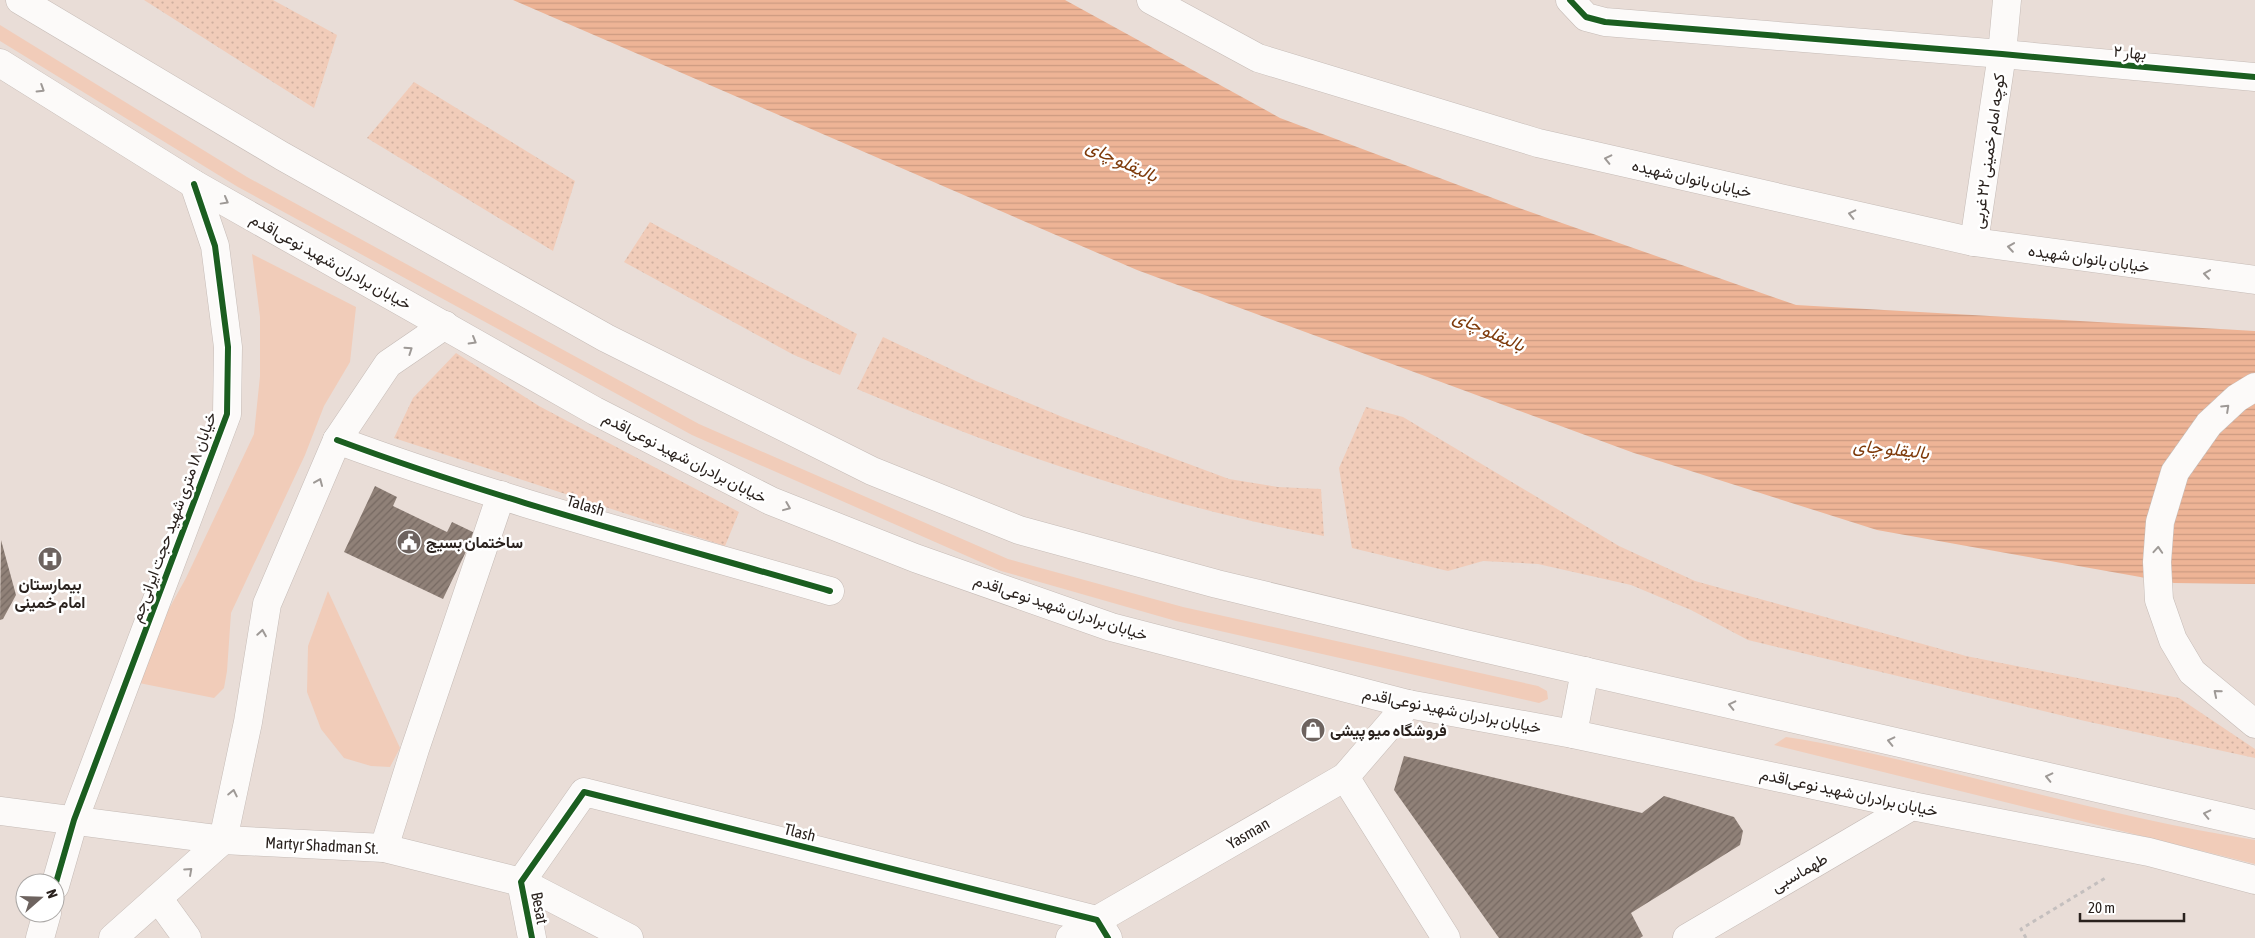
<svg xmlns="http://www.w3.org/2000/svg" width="2255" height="938" font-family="'Asap Condensed',Vazirmatn,sans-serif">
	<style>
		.grass { fill: #f1ccb9 }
		.park { fill: url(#park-dots) }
		.water { fill: url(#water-rules) }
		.building { fill: url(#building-hatch) }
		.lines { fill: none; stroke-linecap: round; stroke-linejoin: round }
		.minor-casing { stroke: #c5bbb6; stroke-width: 29 }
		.major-casing { stroke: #c5bbb6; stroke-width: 29 }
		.path { stroke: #c4bfbe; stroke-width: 3; stroke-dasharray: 4 4; stroke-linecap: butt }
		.minor { stroke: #fcfaf9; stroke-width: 28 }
		.major { stroke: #fcfaf9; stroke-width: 28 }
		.cycleway-casing { stroke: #fff; stroke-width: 9 }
		.cycleway { stroke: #1b5e20; stroke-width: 6 }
		.oneway { stroke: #9e9996 }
		.labels { text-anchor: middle; stroke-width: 5; stroke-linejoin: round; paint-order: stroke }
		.street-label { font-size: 16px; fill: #2a221e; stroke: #fff }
		.poi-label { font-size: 16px; font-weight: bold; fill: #2a221e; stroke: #fff; text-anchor: start }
		.water-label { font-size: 18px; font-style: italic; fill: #7e3a0a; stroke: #fff }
	</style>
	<defs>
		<pattern id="park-dots" width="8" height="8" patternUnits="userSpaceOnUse" patternTransform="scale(1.25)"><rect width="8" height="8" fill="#f1ccb9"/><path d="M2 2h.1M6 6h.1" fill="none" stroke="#cfaf9f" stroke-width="1.8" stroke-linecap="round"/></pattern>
		<pattern id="water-rules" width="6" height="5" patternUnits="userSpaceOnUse" patternTransform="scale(1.25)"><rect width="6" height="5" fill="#eeb496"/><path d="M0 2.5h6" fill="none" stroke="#cc9a81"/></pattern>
		<pattern id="building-hatch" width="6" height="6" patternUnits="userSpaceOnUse" patternTransform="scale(1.25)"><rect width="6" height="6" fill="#908178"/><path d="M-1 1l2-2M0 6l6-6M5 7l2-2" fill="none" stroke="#766962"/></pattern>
	</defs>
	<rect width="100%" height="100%" fill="#e9ddd7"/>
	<g class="grass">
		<path d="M0,25L247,177L699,424L1008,559L1183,607L1538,686L1547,691L1548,699L1539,703L1176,621L1001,571L692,435L238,187L0,41Z"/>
		<path d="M252,254L356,307L350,362L324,406L305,455L231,613L227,671L224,688L214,698L129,681L186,578L254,434L260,376V317Z"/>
		<path d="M328,591L400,748L390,767L371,766L344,758L321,729L307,692L308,646Z"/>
		<path d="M1786,737C1839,745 1892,758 1945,771C2047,796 2151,824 2255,840V864L1774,745Z"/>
	</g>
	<g class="park">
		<path d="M144,0H273L337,35L314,108Z"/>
		<path d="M414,82L575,181L553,251L367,138Z"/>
		<path d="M650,222L857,334L840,375L792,354L624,262Z"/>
		<path d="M883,337L976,381L1065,418L1229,479L1278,487L1321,489L1324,536C1163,506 1008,453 857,389Z"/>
		<path d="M456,353L539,406L739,512L725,546L394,438L413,398Z"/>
		<path d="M1366,407L1403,417L1619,546L1695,581L1966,656L2179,698L2255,749V758L2085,721L1748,640L1691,610L1631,585L1538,564L1483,561L1448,571L1352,548L1339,468Z"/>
	</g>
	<path class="water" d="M513,0H1065L1280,118L1522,209L1796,305L2255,331V584L2174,583L1877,530L1634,453L1137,270Z"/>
	<g class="building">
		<path d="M375,486L397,497L393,506L447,532L452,522L475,533L443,599L344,552Z"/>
		<path d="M1,540L16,595L3,619L0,620Z"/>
		<path d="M1404,756L1642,813L1664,796L1734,817L1743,831L1740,845L1631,913L1643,936L1640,938H1499L1394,790Z"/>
	</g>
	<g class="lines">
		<defs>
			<g id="minor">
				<path d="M1570,0L1586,17L1605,22L2002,54L2255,77"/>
				<path d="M1974,242L2002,54L2007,0"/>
				<path d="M337,440C498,500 665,543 830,591"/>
				<path d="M1345,777L1446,938"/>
				<path d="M0,811L223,840L384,848L521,882L629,938"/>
				<path d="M384,848L415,749L501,495"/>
				<path d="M55,886L74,820L227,414L228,347L215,246L194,184"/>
				<path d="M158,898L187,938"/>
				<path d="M40,938L47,913"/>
				<path d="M113,938L223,840L248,722L267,604L337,440L388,364L445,325"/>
				<path d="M532,938L521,882L584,792L1097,920L1108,938"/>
				<path d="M1070,938L1097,920L1345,777L1408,704"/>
				<path d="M1687,938L1912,806"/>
			</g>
			<g id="major">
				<path d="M20,0L282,156L606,338L872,471L1019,530L1217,584L1470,645L2255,824"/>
				<path d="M1151,0L1258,58L1538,143L1974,242L2255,280"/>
				<path d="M0,63L194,184L595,411L771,501L915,558L1111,627L1408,704L1573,734L1912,806L2149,852L2255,880"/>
				<path d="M2255,387L2237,398L2209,424L2175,472L2160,522L2157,562L2159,600L2173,640L2192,672L2255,724"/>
				<path d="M1573,734L1585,671"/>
			</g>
		</defs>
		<use href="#minor" class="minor-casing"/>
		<use href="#major" class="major-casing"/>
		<path class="path" d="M2026,938L2021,929L2107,877"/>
		<use href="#minor" class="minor"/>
		<use href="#major" class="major"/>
		<defs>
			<g id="cycleway">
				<path d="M1570,0L1586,17L1605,22L2002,54L2255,77"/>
				<path d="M337,440C498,500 665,543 830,591"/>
				<path d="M55,886L74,820L227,414L228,347L215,246L194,184"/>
				<path d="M532,938L521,882L584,792L1097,920L1108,938"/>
			</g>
		</defs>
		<use href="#cycleway" class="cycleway-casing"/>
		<use href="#cycleway" class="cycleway"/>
	</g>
	<defs><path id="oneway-chevron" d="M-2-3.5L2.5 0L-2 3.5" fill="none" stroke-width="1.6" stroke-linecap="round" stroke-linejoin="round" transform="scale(1.25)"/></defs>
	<g class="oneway">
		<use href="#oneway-chevron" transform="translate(41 89) rotate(32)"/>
		<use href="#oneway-chevron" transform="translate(1608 159) rotate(-167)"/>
		<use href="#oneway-chevron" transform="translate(225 201) rotate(29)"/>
		<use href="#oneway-chevron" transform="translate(1852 214) rotate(-167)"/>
		<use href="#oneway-chevron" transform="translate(2011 247) rotate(-172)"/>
		<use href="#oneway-chevron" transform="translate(2207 274) rotate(-172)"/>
		<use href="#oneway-chevron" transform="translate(473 341) rotate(30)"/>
		<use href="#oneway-chevron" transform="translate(409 350) rotate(-34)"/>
		<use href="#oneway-chevron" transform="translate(2226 408) rotate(-43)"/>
		<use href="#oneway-chevron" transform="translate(319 482) rotate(-67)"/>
		<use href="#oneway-chevron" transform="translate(787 507) rotate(22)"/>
		<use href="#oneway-chevron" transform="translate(2158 550) rotate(-86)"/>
		<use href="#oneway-chevron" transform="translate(262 633) rotate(-81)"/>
		<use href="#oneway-chevron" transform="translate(2217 693) rotate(-140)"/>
		<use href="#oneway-chevron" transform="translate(1732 705) rotate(-167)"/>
		<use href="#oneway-chevron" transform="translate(1891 741) rotate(-167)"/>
		<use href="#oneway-chevron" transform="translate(2049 777) rotate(-167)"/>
		<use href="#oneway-chevron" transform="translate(233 793) rotate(-78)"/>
		<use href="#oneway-chevron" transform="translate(2207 814) rotate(-167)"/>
		<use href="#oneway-chevron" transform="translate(189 871) rotate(-42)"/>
	</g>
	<defs>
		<symbol id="civic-disc" viewBox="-11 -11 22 22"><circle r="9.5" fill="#6d635f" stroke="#fff"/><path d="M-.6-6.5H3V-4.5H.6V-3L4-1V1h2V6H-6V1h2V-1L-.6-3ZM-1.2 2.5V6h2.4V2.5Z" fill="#fff"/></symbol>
		<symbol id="hospital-disc" viewBox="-11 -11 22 22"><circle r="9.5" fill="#6d635f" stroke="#fff"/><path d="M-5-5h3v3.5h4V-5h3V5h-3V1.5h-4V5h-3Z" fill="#fff"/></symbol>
		<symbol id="shop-disc" viewBox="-11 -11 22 22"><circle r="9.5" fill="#6d635f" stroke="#fff"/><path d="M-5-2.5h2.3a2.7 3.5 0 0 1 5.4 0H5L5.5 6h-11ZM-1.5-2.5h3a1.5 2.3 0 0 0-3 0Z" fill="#fff"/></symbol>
	</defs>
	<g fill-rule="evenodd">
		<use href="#civic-disc" x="395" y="528" width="28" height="28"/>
		<use href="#hospital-disc" x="36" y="545" width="28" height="28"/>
		<use href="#shop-disc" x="1299" y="716" width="28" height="28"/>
	</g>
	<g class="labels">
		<g class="street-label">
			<text transform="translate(2130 52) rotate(5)" y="6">بهار ۲</text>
			<text transform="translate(1988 151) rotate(-82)" y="6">کوچه امام خمینی ۲۲ غربی</text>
			<text transform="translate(1692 178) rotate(13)" y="6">خیابان بانوان شهیده</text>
			<text transform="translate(2089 258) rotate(8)" y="6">خیابان بانوان شهیده</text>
			<text transform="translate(331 261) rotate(29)" y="6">خیابان برادران شهید نوعی‌اقدم</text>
			<text transform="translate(685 457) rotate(27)" y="6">خیابان برادران شهید نوعی‌اقدم</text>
			<text transform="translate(586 505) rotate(16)" y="6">Talash</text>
			<text transform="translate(173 517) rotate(-70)" y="6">خیابان ۱۸ متری شهید حجت ایرانی‌جم</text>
			<text transform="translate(1061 607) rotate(18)" y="6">خیابان برادران شهید نوعی‌اقدم</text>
			<text transform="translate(1452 710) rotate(11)" y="6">خیابان برادران شهید نوعی‌اقدم</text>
			<text transform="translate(1849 792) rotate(12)" y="6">خیابان برادران شهید نوعی‌اقدم</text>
			<text transform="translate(800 832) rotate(14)" y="6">Tlash</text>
			<text transform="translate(1248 833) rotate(-30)" y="6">Yasman</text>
			<text transform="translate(322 845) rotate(3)" y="6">Martyr Shadman St.</text>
			<text transform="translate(1799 872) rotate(-30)" y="6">طهماسبی</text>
			<text transform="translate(540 908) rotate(79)" y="6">Besat</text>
		</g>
		<g class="poi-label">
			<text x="426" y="548">ساختمان بسیج</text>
			<text x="50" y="590" text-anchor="middle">بیمارستان<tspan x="50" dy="18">امام خمینی</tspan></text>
			<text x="1330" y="736">فروشگاه میو پیشی</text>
		</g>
		<g class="water-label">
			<text transform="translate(1122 161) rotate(25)" y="6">بالیقلو چای</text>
			<text transform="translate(1489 331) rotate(24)" y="6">بالیقلو چای</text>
			<text transform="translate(1891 449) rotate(6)" y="6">بالیقلو چای</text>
		</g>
	</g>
	<g transform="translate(40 898) rotate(70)"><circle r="24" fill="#ffffff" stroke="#aaa7a5"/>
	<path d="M0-4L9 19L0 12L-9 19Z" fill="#6d635f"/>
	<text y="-8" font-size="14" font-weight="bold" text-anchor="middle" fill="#2a221e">N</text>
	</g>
	<path d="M2080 913v8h104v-8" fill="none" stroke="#2a221e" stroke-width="2.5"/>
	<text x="2088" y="913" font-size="15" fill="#2a221e" stroke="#ffffff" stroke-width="4" paint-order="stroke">20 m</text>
</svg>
